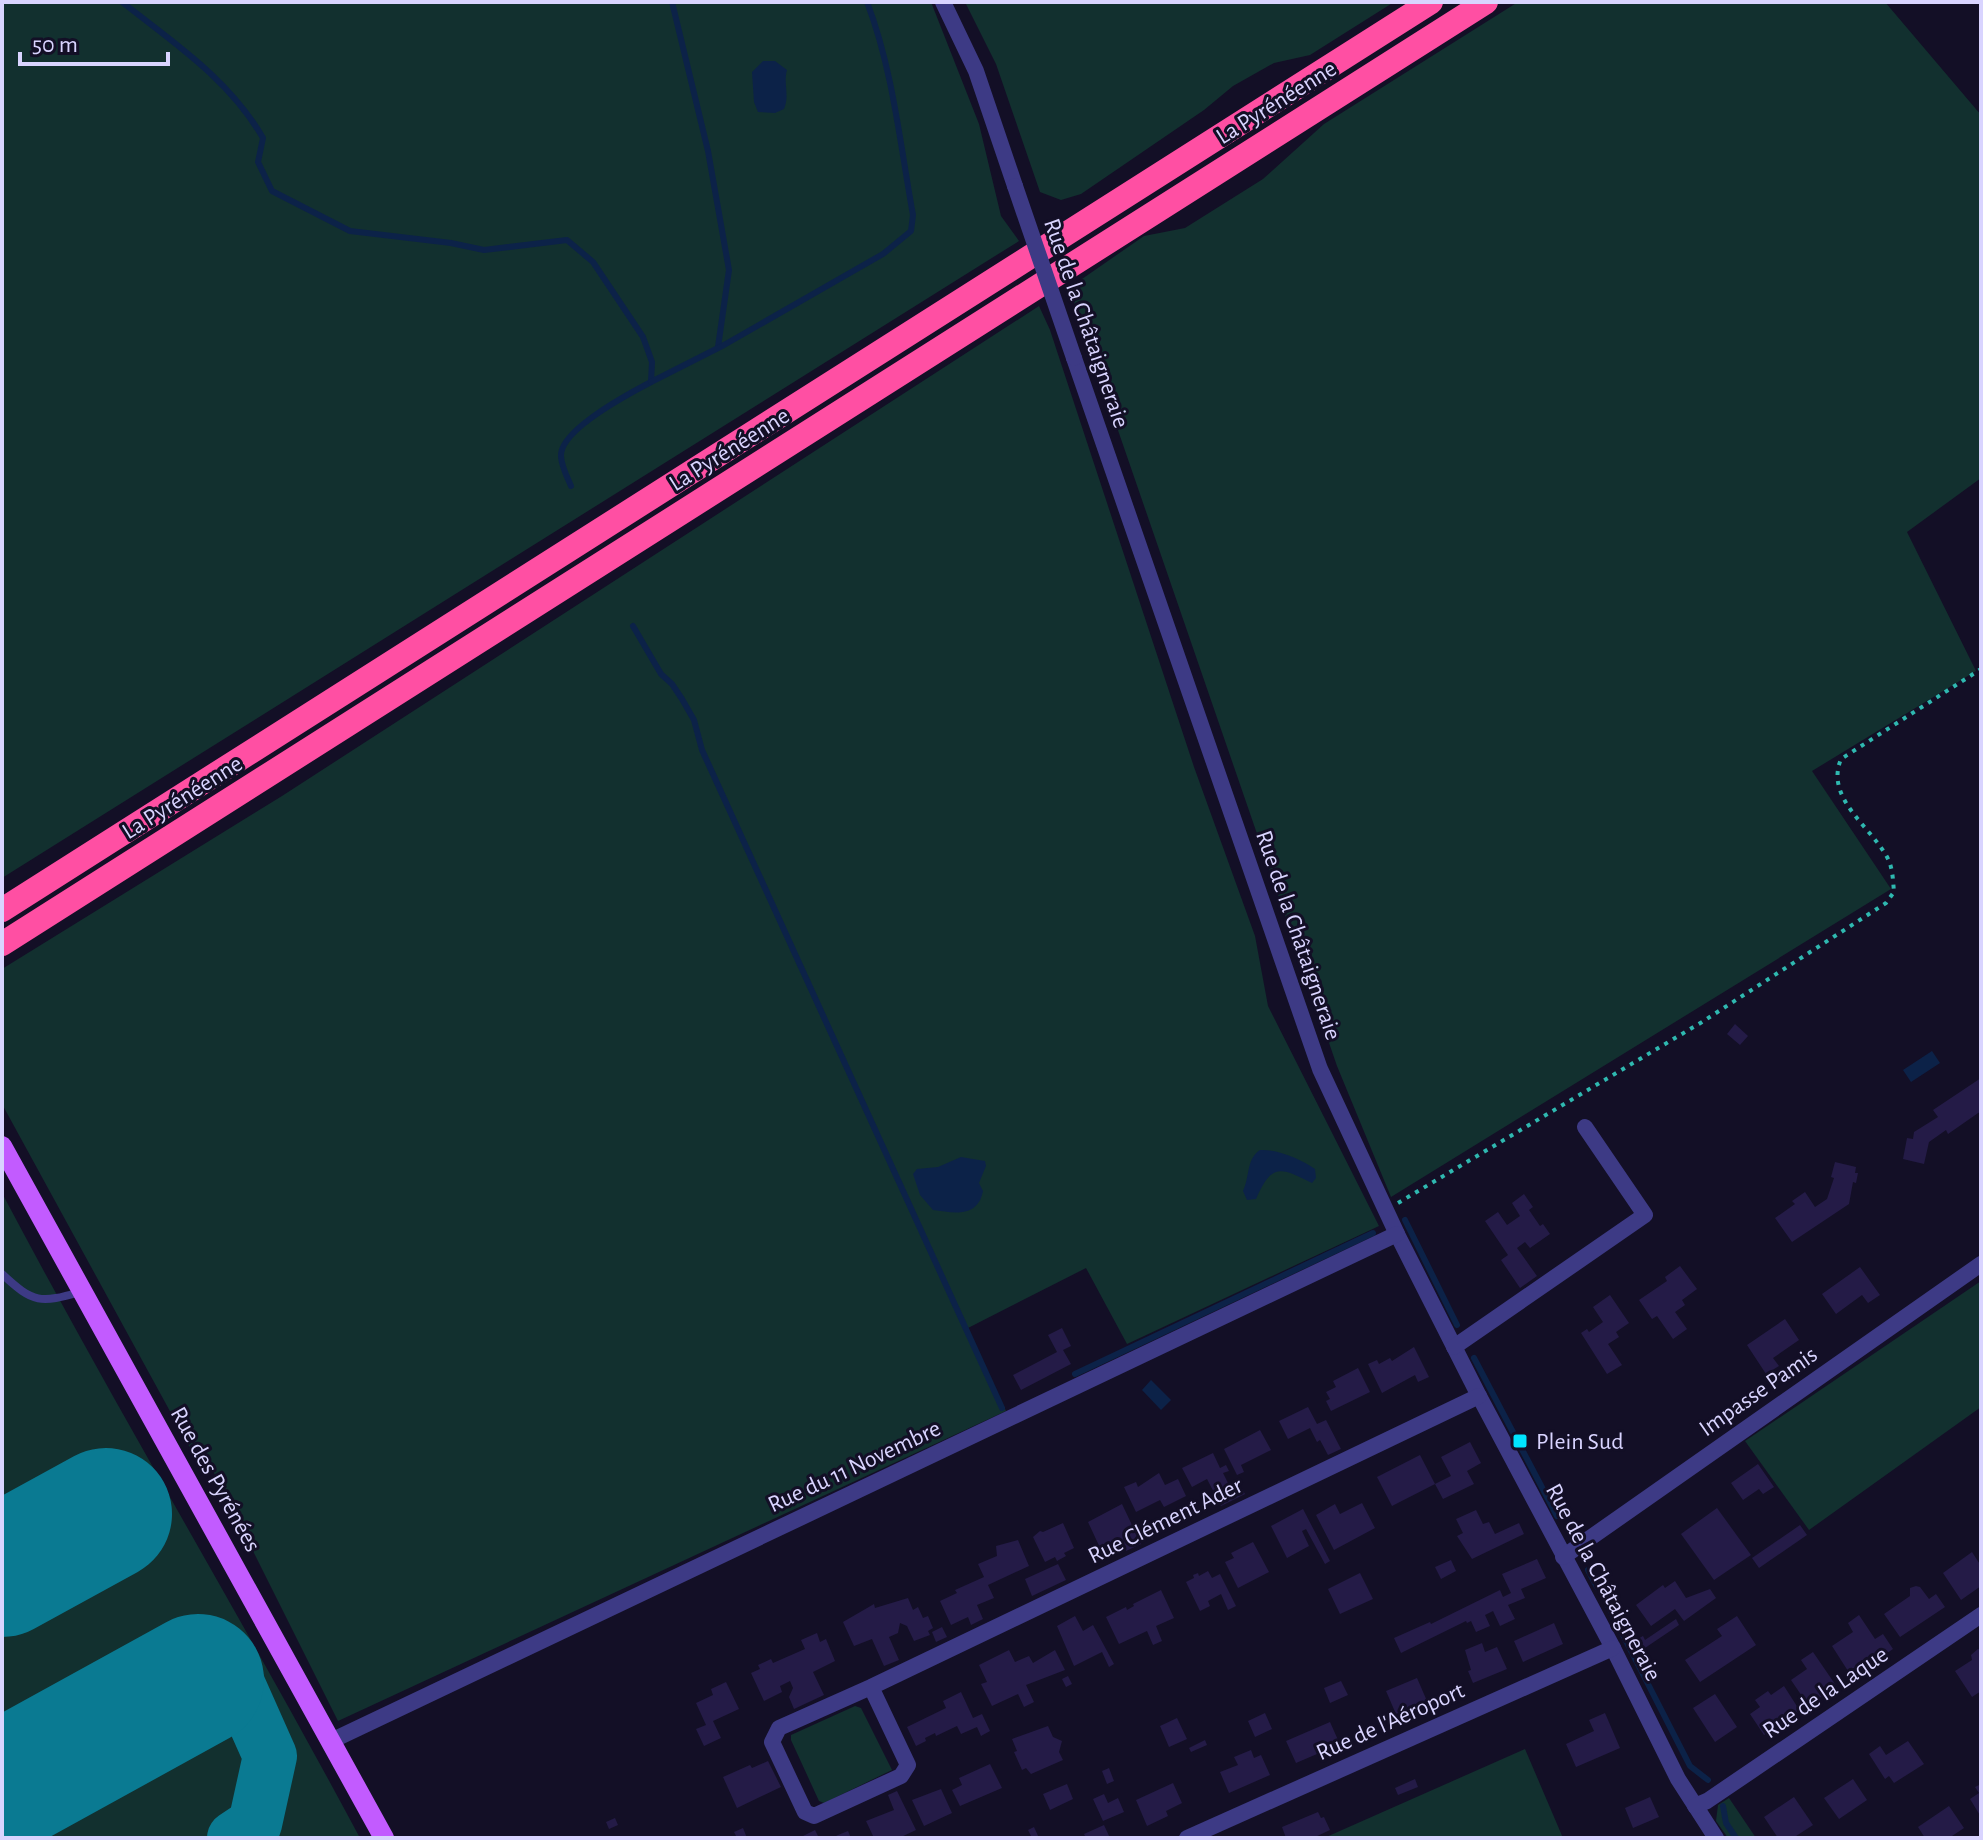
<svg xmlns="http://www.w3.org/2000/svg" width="1983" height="1840" font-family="'Alegreya Sans',sans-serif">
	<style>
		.green { fill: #12302f }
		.water { fill: #0c2248 }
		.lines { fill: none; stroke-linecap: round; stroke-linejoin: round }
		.stream { stroke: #0c2248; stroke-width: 6 }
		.taxiway { stroke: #0a7a92; stroke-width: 54 }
		.runway { stroke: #0a7a92; stroke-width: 132 }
		.building { fill: #241b47 }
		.path { stroke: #2fb8b0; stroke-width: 4; stroke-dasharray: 4 6; stroke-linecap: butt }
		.lane { stroke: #3d3a85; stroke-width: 8 }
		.street { stroke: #3d3a85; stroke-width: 16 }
		.primary { stroke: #c25bff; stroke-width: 20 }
		.highway { stroke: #ff4fa3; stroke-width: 24 }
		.street-bridge { stroke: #3d3a85; stroke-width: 16 }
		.poi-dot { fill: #00e5ff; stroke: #130f26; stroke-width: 3 }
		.labels { text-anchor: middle; stroke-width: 6; stroke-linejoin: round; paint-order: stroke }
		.street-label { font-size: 24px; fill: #d9d4ff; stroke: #130f26 }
		.poi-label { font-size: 24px; fill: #d9d4ff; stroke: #130f26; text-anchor: start }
	</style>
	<rect width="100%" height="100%" fill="#130f26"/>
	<g class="green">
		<path d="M2,2H931L979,124L1001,216L1019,241L2,878Z"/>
		<path d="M965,2H1394L1310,55L1274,63L1233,86L1204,110L1081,194L1061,200L1040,192L996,64Z"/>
		<path d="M1518,2H1885L1981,115V478L1907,532L1976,671L1812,771L1891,889L1391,1197L1337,1066L1069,288L1144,236L1185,228L1263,179L1324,124Z"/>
		<path d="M1039,306L1050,330L1194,767L1255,936L1268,1006L1379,1226L1127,1344L1086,1268L968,1328L1006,1411L338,1721L212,1469L195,1457L2,1104V969L282,796Z"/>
		<path d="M2,1193C117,1411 244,1621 360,1838H2Z"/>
		<path d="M1981,1281V1407L1809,1530L1745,1441Z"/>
		<path d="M855,1706L861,1708L892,1770L824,1803L819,1801L791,1740V1735Z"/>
		<path d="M1525,1749L1563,1838H1324Z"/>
		<path d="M1729,1798L1756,1838H1728L1716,1821L1718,1805Z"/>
	</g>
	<g class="water">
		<path d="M763,61H775L787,70C783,84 790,95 784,109L775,113L758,112L754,102L752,72Z"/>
		<path d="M1932,1051L1940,1063L1911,1082L1903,1070Z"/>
		<path d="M1260,1150C1277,1149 1301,1159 1315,1169L1316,1178L1312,1183C1280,1167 1272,1163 1256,1199L1247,1200L1243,1191C1250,1177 1246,1159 1260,1150Z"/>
		<path d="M961,1157L985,1161L986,1166L979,1183L983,1191C978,1218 954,1213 933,1210L920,1195L913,1174L917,1169L938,1167Z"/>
		<path d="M1151,1380L1171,1400L1161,1410L1142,1390Z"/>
	</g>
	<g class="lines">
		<g class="stream">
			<path d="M122,2C174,43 229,79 263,138L258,162L272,191L350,231L451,243L484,250L567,240L593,262L643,337L652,362L651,382C630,393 560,430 561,456C561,465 567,477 571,486"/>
			<path d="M672,2L708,151L729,270L718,347"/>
			<path d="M651,382L724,345L883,254L911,231L913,215C900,144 893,70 867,2"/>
			<path d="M633,626L661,674L672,684L682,699L694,720L702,750L1002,1408"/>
			<path d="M1405,1220L1457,1325"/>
			<path d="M1474,1358L1557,1516"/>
			<path d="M1075,1374L1373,1233"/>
			<path d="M1588,1570L1597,1587"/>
			<path d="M1606,1602L1690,1766L1708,1780"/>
			<path d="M1723,1806L1726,1823L1736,1838"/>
		</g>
		<path class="taxiway" d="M234,1675L270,1756L255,1824L234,1838"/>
		<g class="runway">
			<path d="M2,1571L106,1514"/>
			<path d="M2,1788L198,1680"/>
		</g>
	</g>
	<g class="building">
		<path d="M1735,1024L1748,1036L1740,1045L1727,1034Z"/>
		<path d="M1981,1078V1111L1948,1134L1946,1130L1929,1142L1924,1164L1903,1159L1907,1138L1913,1139L1914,1132L1938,1117L1933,1110Z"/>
		<path d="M1835,1162L1856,1167L1855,1173H1858L1856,1183L1853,1182L1849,1204L1792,1242L1775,1218L1795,1204L1792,1201L1805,1192L1815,1207L1827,1199L1834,1178L1831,1177Z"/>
		<path d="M1524,1194L1533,1207L1529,1210L1540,1226L1543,1224L1550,1234L1530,1248L1525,1242L1517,1248L1537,1276L1520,1288L1501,1260L1508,1255L1485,1221L1498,1212L1507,1225L1520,1216L1512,1203Z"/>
		<path d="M1680,1266L1697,1289L1682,1300L1685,1305L1675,1312L1687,1329L1673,1339L1657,1316L1652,1319L1639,1300L1667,1281L1665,1277Z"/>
		<path d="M1860,1267L1880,1295L1868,1303L1862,1295L1836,1314L1822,1294Z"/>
		<path d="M1610,1295L1629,1323L1616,1332L1619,1337L1608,1344L1622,1365L1607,1374L1581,1333L1587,1329L1589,1332L1603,1322L1593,1307Z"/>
		<path d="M1785,1319L1799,1340L1773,1358L1779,1366L1766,1374L1747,1345Z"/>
		<path d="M1062,1328L1071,1346L1063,1350L1071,1364L1021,1390L1013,1375L1057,1352L1048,1335Z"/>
		<path d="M1414,1347L1429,1377L1418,1382L1415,1375L1382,1393L1368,1364L1377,1360L1379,1364L1390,1358L1392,1361Z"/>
		<path d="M1358,1368L1370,1392L1331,1411L1326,1401L1330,1399L1326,1392L1336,1387L1333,1381Z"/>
		<path d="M1308,1407L1317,1424L1326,1420L1341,1449L1328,1455L1320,1440L1317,1442L1310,1428L1288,1439L1279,1421Z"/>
		<path d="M1260,1430L1271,1450L1241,1465L1244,1472L1237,1475L1224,1449Z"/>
		<path d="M1470,1442L1481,1463L1467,1471L1474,1484L1443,1499L1435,1484L1451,1476L1441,1457Z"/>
		<path d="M1213,1453L1220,1468L1226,1465L1229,1471L1223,1473L1233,1493L1242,1489L1245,1494L1221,1506L1207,1479L1192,1487L1182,1468Z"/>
		<path d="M1420,1455L1435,1484L1392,1506L1377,1477Z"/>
		<path d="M1758,1464L1774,1487L1763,1494L1759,1489L1743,1500L1731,1483Z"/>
		<path d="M1159,1473L1165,1485L1178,1479L1186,1496L1164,1507L1160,1500L1136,1512L1124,1487L1136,1482L1138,1487Z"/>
		<path d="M1362,1503L1375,1528L1334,1550L1316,1515L1335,1504L1340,1514Z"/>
		<path d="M1122,1504L1141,1544L1126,1551L1122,1543L1102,1552L1088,1522Z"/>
		<path d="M1717,1508L1751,1555L1714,1580L1681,1534Z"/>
		<path d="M1303,1509L1330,1561L1325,1564L1306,1529L1302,1531L1309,1546L1287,1558L1271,1526Z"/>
		<path d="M1476,1510L1483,1524L1489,1522L1495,1534L1519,1523L1524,1534L1472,1559L1457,1536L1463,1533L1456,1519Z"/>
		<path d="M1063,1523L1074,1548L1064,1553L1066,1556L1057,1561L1055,1557L1045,1562L1033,1537L1040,1531L1043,1532Z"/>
		<path d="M1800,1525L1807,1535L1759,1568L1752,1558Z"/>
		<path d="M1018,1540L1029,1566L988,1585L994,1598L977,1605L983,1619L971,1625L968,1617L951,1625L940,1601L957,1593L955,1590L984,1577L978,1564L997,1556L996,1546Z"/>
		<path d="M1253,1542L1269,1572L1238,1588L1225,1562L1234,1558L1231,1553Z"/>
		<path d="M1972,1552L1981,1566V1586L1961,1600L1943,1573Z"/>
		<path d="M1537,1559L1546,1578L1521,1589L1525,1598L1508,1605L1515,1619L1500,1626L1493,1611L1485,1615L1490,1626L1476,1632L1471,1621L1467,1623L1466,1621L1401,1653L1394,1638L1430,1622L1431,1624L1500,1590L1503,1597L1511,1593L1502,1574Z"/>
		<path d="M1451,1560L1456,1571L1441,1579L1435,1567Z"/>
		<path d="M1058,1564L1066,1580L1032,1596L1025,1579Z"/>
		<path d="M1208,1571L1212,1578L1220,1574L1236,1606L1228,1610L1221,1594L1208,1601L1210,1606L1200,1611L1186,1582L1194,1578L1193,1575L1198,1573L1199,1576Z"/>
		<path d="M1360,1573L1373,1599L1340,1614L1328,1589Z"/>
		<path d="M1675,1581L1686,1598L1710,1589L1716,1598L1684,1621L1675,1609L1651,1626L1636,1605L1663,1585L1665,1588Z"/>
		<path d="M1916,1586L1920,1587L1929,1599L1936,1594L1945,1607L1900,1637L1884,1614L1910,1596V1588Z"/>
		<path d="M1161,1590L1174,1618L1156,1626L1162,1641L1153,1645L1147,1631L1119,1644L1106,1617L1126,1607L1127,1610L1134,1606L1133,1604Z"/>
		<path d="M908,1598L913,1610L918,1607L923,1618L928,1616L933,1628L928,1631L930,1635L914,1641L907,1626L900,1623L898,1633L889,1637L899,1660L884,1666L872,1639L854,1646L843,1622L874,1604L875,1608Z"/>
		<path d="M1859,1615L1875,1639L1883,1634L1893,1649L1857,1673L1854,1668L1848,1671L1832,1646L1853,1632L1848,1623Z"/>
		<path d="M1075,1616L1083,1631L1093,1625L1114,1664L1109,1667L1102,1652L1074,1666L1057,1626Z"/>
		<path d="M1737,1616L1756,1645L1700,1682L1685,1660L1722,1636L1717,1629Z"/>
		<path d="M1676,1619L1679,1625L1639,1652L1632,1642L1643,1636L1645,1640Z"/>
		<path d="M1554,1623L1563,1644L1523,1662L1514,1641Z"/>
		<path d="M942,1627L947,1637L936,1642L932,1632Z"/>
		<path d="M817,1633L820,1642L826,1639L835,1661L813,1672L824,1695L794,1709L789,1697L793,1688L790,1681L780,1686L782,1692L764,1701L751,1673L760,1669L758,1665L771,1659L773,1663L805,1649L801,1640Z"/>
		<path d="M1482,1643L1485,1652L1497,1647L1507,1669L1473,1683L1468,1671L1471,1670L1465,1650Z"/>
		<path d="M1978,1649L1981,1650V1691L1972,1697L1955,1671L1972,1660L1971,1655Z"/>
		<path d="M1009,1650L1015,1662L1029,1656L1033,1663L1055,1650L1065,1670L1026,1685L1034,1702L1024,1707L1018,1694L992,1706L981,1684L987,1682L979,1665Z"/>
		<path d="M1813,1652L1837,1687L1808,1705L1791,1680L1807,1669L1801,1660Z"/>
		<path d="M1068,1676L1072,1684L1066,1687L1062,1679Z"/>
		<path d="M1417,1678L1427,1701L1396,1714L1386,1691Z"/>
		<path d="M1341,1681L1348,1695L1330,1703L1324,1688Z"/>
		<path d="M726,1682L739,1709L713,1721L721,1738L704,1746L696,1729L706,1725L696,1703L713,1695L711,1689Z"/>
		<path d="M1784,1686L1800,1711L1764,1735L1750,1714L1760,1707L1755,1700L1768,1691L1771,1695Z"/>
		<path d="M961,1692L973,1718L982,1714L990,1731L981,1736L977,1727L961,1734L957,1726L936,1736L935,1733L925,1738L926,1741L916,1746L907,1727L946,1708L943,1701Z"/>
		<path d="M1715,1694L1737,1727L1715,1742L1693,1708Z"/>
		<path d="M1265,1713L1272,1729L1255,1737L1248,1721Z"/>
		<path d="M1605,1713L1620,1748L1576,1767L1566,1744L1594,1731L1589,1720Z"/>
		<path d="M1177,1718L1187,1739L1169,1747L1160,1726Z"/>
		<path d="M1330,1722L1338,1740L1316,1750L1317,1754L1296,1763L1286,1741Z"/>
		<path d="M1048,1726L1053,1737L1062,1741L1059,1752L1063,1760L1031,1774L1026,1768L1022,1770L1014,1752L1017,1751L1012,1739Z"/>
		<path d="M1205,1740L1207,1745L1191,1752L1189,1748Z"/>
		<path d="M1908,1741L1924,1764L1894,1783L1889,1776L1885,1779L1869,1754L1880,1746L1886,1755Z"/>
		<path d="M1251,1750L1254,1758L1261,1755L1270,1775L1229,1793L1220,1772L1238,1765L1234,1757Z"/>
		<path d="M768,1761L781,1787L737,1808L723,1777L750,1765L752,1768Z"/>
		<path d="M990,1764L1002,1788L960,1806L952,1790L962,1785L959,1778Z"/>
		<path d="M1109,1768L1114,1781L1107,1784L1102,1771Z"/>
		<path d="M1415,1779L1418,1787L1398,1795L1395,1788Z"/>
		<path d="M1853,1779L1867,1800L1839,1819L1824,1798Z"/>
		<path d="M1173,1783L1182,1803L1166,1811L1168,1816L1147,1826L1136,1800Z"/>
		<path d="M1067,1784L1073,1799L1050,1810L1043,1794Z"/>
		<path d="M1981,1784V1817L1970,1799L1979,1793L1975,1787Z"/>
		<path d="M941,1789L952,1813L924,1826L912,1800Z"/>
		<path d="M897,1791L916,1830L899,1838H874L866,1821L894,1810L888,1795Z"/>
		<path d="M1104,1794L1108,1803L1118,1798L1124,1812L1103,1821L1093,1799Z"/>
		<path d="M1650,1797L1659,1817L1633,1828L1625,1808Z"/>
		<path d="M1794,1797L1813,1825L1793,1838H1778L1764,1817Z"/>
		<path d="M1949,1806L1964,1828L1949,1838H1925L1918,1827Z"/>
		<path d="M1318,1812L1321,1818L1324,1817L1330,1830L1313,1838H1286L1282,1827Z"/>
		<path d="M615,1818L618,1825L609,1829L606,1822Z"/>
		<path d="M1104,1825L1110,1838H1086L1084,1834Z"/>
		<path d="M1034,1827L1039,1838H1032L1028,1830Z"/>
		<path d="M743,1828L747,1838H737L734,1832Z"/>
		<path d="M815,1830L819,1838H805L803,1836Z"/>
		<path d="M848,1831L851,1838H832L838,1835Z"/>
	</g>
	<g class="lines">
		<path class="path" d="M1398,1203L1702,1022L1886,903L1894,892C1893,882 1893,871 1889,861C1874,828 1824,800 1841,759L1981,669"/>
		<path class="lane" d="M2,1274C34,1304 40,1303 81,1292"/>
		<g class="street">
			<path d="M943,2L976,71L1015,186"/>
			<path d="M1074,358L1320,1069L1397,1234L1479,1396L1613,1648L1678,1779L1716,1838"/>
			<path d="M1454,1347L1645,1215L1585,1127"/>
			<path d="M1563,1557L1981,1264"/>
			<path d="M871,1687L908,1765L901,1776L814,1816L805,1812L772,1742L779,1728L871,1687L1479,1396"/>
			<path d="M331,1741L1397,1234"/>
			<path d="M1695,1806L1707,1801L1981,1615"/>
			<path d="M1187,1838L1613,1648"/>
		</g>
		<path class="primary" d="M2,1146L384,1838"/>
		<g class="highway">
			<path d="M2,910L1431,2"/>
			<path d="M2,944L1486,2"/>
		</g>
		<path class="street-bridge" d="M1015,186L1074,358"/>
	</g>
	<rect class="poi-dot" x="1512" y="1433" width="16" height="16" rx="4"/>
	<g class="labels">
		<g class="street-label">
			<text transform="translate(1276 102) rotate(-32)" y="8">La Pyrénéenne</text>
			<text transform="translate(1087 323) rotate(71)" y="8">Rue de la Châtaigneraie</text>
			<text transform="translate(729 449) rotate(-32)" y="8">La Pyrénéenne</text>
			<text transform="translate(182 797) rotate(-32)" y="8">La Pyrénéenne</text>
			<text transform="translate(1299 935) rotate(71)" y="8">Rue de la Châtaigneraie</text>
			<text transform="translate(1758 1391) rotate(-35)" y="8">Impasse Pamis</text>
			<text transform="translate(854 1466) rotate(-25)" y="8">Rue du 11 Novembre</text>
			<text transform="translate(216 1479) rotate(61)" y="8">Rue des Pyrénées</text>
			<text transform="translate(1165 1520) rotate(-26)" y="8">Rue Clément Ader</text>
			<text transform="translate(1604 1582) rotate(62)" y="8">Rue de la Châtaigneraie</text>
			<text transform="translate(1825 1692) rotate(-34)" y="8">Rue de la Laque</text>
			<text transform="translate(1390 1721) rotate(-24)" y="8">Rue de l'Aéroport</text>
		</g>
		<g class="poi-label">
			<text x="1536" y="1449">Plein Sud</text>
		</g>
	</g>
	<rect width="1983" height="1840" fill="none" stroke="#d9d4ff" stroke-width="8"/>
	<path d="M20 52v12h148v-12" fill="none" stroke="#d9d4ff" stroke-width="4"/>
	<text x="32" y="52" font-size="24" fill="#d9d4ff" stroke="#130f26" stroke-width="6" paint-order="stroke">50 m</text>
</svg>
